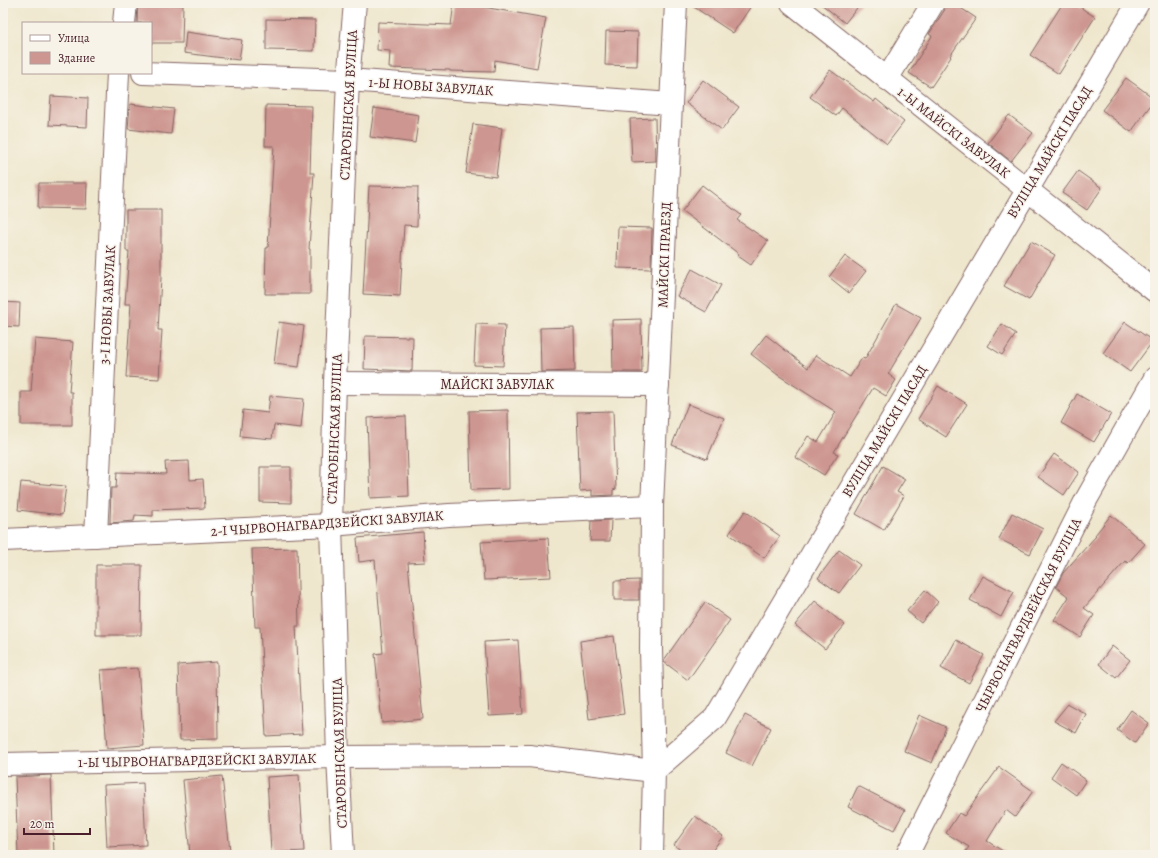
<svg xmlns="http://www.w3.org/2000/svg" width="1158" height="858" font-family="Alegreya,serif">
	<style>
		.building { fill: #cd9690 }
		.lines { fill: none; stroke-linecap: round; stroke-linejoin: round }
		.street-casing { stroke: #846564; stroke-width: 24 }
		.street { stroke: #fff; stroke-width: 22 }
		.labels { text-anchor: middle; stroke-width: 3; stroke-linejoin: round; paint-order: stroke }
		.street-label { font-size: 14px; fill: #4a1f2b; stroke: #f7f3e8 }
	</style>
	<rect width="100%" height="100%" fill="#f7f3e8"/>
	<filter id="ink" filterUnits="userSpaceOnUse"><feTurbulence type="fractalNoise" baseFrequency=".025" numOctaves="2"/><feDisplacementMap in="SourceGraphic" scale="8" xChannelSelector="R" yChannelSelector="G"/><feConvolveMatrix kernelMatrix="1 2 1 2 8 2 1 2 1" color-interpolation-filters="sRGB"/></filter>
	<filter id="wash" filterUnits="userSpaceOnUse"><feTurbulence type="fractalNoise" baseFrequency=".012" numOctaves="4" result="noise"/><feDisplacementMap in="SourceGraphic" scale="16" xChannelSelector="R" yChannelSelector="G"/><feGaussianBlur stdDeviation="0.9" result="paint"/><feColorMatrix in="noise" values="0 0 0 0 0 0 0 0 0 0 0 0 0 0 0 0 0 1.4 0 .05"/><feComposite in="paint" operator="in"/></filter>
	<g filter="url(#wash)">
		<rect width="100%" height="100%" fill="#efe7cd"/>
		<g id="blocks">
			<g class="building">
				<path d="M138,3L183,5L182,43H151V23H137Z"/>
				<path d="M454,3H483V7L546,18L537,68L495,60L494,72L450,71V70L389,68L390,51L377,50L378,22L451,25Z"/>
				<path d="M688,3H753L733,33Z"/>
				<path d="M820,3H861L845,23Z"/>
				<path d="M949,3H953L976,18L950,56L951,57L931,87L909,73L932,36L929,34Z"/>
				<path d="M1063,3H1074L1095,17L1059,74L1030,55Z"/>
				<path d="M266,19L315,20L314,51L266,50Z"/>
				<path d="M606,31L638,32L637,66L605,65Z"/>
				<path d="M186,32L242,40L239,60L184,53Z"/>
				<path d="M830,70L874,102L876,99L904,122L887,144L842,108L836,116L810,97Z"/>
				<path d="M1126,78L1155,99L1131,132L1102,110Z"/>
				<path d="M703,80L739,107L722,130L686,103Z"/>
				<path d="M51,96L88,98L87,127L49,125Z"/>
				<path d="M130,104L174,109L171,134L128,129Z"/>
				<path d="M266,105L312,106L310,173H314L309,249H310V294H265L266,248H268L274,146H265Z"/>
				<path d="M374,108L419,115L415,143L370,137Z"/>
				<path d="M1009,115L1033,133L1011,161L988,143Z"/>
				<path d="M655,118L656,161L632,162L630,119Z"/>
				<path d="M473,124L502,128L496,177L466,173Z"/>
				<path d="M1078,171L1102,188L1087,210L1062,193Z"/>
				<path d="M39,183H87L86,209L38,208Z"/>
				<path d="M702,185L741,215L737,220L768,241L751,265L738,256L739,254L682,211Z"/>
				<path d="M369,186L418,187L417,226L404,225L400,296L363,294Z"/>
				<path d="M126,210H161V278L158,330H162L159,379L126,377L131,304H125L129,251H126Z"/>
				<path d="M618,227L652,228L651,269L617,268Z"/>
				<path d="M1031,241L1055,255L1029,300L1004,286Z"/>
				<path d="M845,256L866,271L849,293L829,277Z"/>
				<path d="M692,269L721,285L706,312L677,296Z"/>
				<path d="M3,302L20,303L19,327L3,326Z"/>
				<path d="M896,304L921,318L888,374L896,380L886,396L873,388L834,452L838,454L824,475L795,457L808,436L818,442L836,412L778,375L751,354L766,335L808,368L816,355L850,377L862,358L865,359Z"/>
				<path d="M641,319L642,372H613L612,320Z"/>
				<path d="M279,322L304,326L299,367L274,364Z"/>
				<path d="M1125,322L1153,341L1130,372L1103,353Z"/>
				<path d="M476,324L505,325L503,366L474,365Z"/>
				<path d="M1002,324L1016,334L1002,355L988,346Z"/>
				<path d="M574,327L575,371L541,372L540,328Z"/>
				<path d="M365,336L413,337L412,371L364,369Z"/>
				<path d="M35,339L73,342L69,392H72V425H21V392H31Z"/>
				<path d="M938,386L967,404L946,437L918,419Z"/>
				<path d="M1077,394L1111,414L1094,442L1061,423Z"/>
				<path d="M270,396L304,399L301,428L274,425L272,439L240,436L243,410L268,413Z"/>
				<path d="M688,404L724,418L707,459L672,445Z"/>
				<path d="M508,410L509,489L471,490L469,411Z"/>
				<path d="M613,411L616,489L613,490V495L592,496V490L580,491L577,412Z"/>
				<path d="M406,416L409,496L370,498L367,418Z"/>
				<path d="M1054,454L1079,472L1064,495L1038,477Z"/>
				<path d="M189,461L190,480L203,479L205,508L153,510V516L135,515L134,521L110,523L111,488H116L117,472L166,474L165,462Z"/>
				<path d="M883,466L905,479L897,492L904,496L884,530L856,514Z"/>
				<path d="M260,467H291V503L260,502Z"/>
				<path d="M21,482L66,486L62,515L18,510Z"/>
				<path d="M745,511L780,536L764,558L729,534Z"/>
				<path d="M1012,513L1043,529L1030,554L999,539Z"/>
				<path d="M1111,515L1145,544L1128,563L1125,561L1084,608L1094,615L1080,637L1054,620L1069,597L1056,587L1063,573L1096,536L1095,535Z"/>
				<path d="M611,520L610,541H590L591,521Z"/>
				<path d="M423,532L425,562L408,563L423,719L382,723L375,654L383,653L375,560L359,562L357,538Z"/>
				<path d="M548,538L551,577L484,580L481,542Z"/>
				<path d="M297,548L299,626H296L302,734L266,736L260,627H255L252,549Z"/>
				<path d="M839,550L860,565L839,593L818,578Z"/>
				<path d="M96,565H142L141,635H96Z"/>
				<path d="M983,576L1014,592L1001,617L970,600Z"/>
				<path d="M639,580V600H614V581Z"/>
				<path d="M925,590L938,602L921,623L907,611Z"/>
				<path d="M815,601L845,625L825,649L795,625Z"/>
				<path d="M705,602L730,620L688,680L664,662V660Z"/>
				<path d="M614,636L624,714L589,719L580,641Z"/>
				<path d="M518,640L523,714L489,716L484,642Z"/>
				<path d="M956,640L984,655L969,683L941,668Z"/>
				<path d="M1112,646L1130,660L1116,678L1099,664Z"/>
				<path d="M217,662L218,739L180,740L178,665Z"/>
				<path d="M138,668L144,745L107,748L101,670Z"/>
				<path d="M1068,704L1086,714L1076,733L1054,721Z"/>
				<path d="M1131,710L1149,723L1135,743L1117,730Z"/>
				<path d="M745,715L771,728L752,766L726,753Z"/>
				<path d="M919,715L946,727L932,763L904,751Z"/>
				<path d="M1061,762L1086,780L1076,795L1051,777Z"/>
				<path d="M999,767L1033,791L1015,817L1006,810L987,841L1009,855H963L969,847L946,833L959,813L964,816Z"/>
				<path d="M51,775L54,855H18L15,777Z"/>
				<path d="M299,775L304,851L271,853L267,777Z"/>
				<path d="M222,776L230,851L190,855L183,780Z"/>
				<path d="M143,783L146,845L107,847L104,785Z"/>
				<path d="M858,786L905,810L894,830L848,807Z"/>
				<path d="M695,816L723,836L709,855H687L674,845Z"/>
			</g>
		</g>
	</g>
	<g filter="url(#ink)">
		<use href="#blocks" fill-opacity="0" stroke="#846564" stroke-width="1"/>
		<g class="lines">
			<defs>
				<g id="street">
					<path d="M792,3L1155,291"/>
					<path d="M124,23L126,3"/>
					<path d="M143,73L348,80L671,104"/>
					<path d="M887,79L933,3"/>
					<path d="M335,383L658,385"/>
					<path d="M96,536L118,73"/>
					<path d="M3,540L331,525L449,515L652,506"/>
					<path d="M3,764L338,757L529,756L654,771L651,649L652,506L671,104L676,3"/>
					<path d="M343,855L338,757L331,525L335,383L348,80L355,3"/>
					<path d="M652,855L654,771L715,718L1138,3"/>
					<path d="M907,855L1086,500L1155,378"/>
				</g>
			</defs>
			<use href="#street" class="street-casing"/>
			<use href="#street" class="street"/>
		</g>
	</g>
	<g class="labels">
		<g class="street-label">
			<text transform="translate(431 86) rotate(4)" y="5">1-Ы НОВЫ ЗАВУЛАК</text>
			<text transform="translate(348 105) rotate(-87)" y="5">СТАРОБІНСКАЯ ВУЛІЦА</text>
			<text transform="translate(954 132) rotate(38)" y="5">1-Ы МАЙСКІ ЗАВУЛАК</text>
			<text transform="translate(1049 152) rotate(-59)" y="5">ВУЛІЦА МАЙСКІ ПАСАД</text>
			<text transform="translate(664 255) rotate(-88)" y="5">МАЙСКІ ПРАЕЗД</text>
			<text transform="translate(107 305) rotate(-87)" y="5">3-І НОВЫ ЗАВУЛАК</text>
			<text x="497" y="389">МАЙСКІ ЗАВУЛАК</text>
			<text transform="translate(334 429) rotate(-88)" y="5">СТАРОБІНСКАЯ ВУЛІЦА</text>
			<text transform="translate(884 431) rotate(-59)" y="5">ВУЛІЦА МАЙСКІ ПАСАД</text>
			<text transform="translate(327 523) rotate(-4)" y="5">2-І ЧЫРВОНАГВАРДЗЕЙСКІ ЗАВУЛАК</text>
			<text transform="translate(1028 615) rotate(-63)" y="5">ЧЫРВОНАГВАРДЗЕЙСКАЯ ВУЛІЦА</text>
			<text transform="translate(339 753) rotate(-92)" y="5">СТАРОБІНСКАЯ ВУЛІЦА</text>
			<text transform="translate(197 760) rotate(-1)" y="5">1-Ы ЧЫРВОНАГВАРДЗЕЙСКІ ЗАВУЛАК</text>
		</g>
	</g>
	<rect width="1158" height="858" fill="none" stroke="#f7f3e8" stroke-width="16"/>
	<rect x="22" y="22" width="130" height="52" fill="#f7f3e8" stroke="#b29e9c"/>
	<rect x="30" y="35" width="20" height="6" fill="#ffffff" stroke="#b29e9c"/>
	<text x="58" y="42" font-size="12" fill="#4a1f2b">Улица</text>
	<rect x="30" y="52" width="20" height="12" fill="#cd9690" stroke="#b29e9c"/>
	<text x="58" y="62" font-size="12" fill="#4a1f2b">Здание</text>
	<path d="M24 828v6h66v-6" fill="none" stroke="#4a1f2b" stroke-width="2"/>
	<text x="30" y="828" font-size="12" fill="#4a1f2b" stroke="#f7f3e8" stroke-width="3" paint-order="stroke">20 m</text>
</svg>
